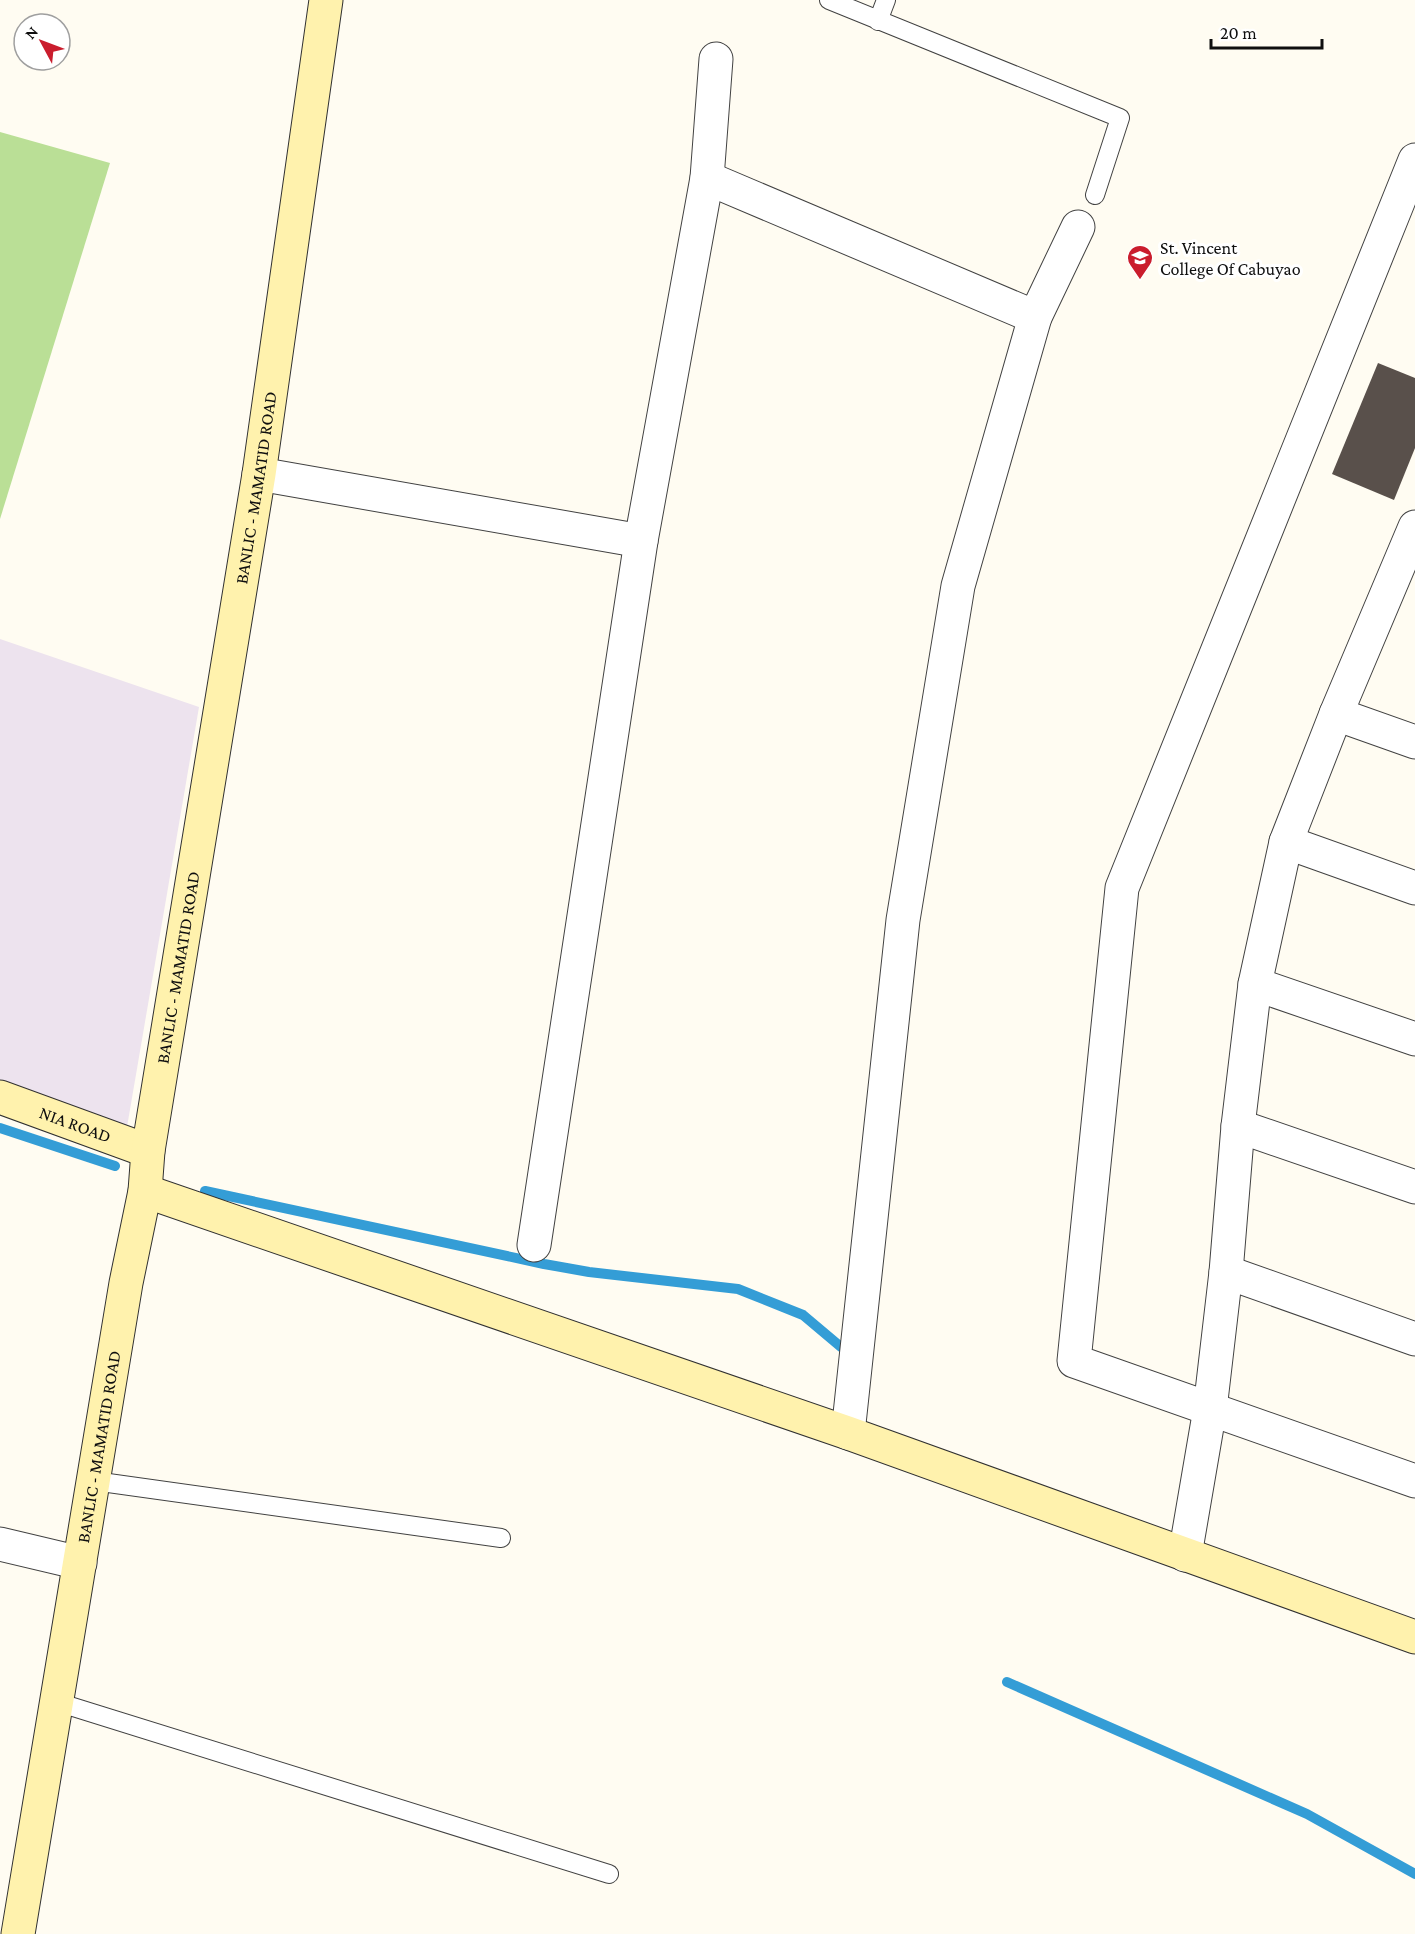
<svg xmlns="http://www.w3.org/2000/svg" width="1415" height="1934" font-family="'Crimson Pro',serif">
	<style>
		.industrial { fill: #ede3ee }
		.forest { fill: #badf96 }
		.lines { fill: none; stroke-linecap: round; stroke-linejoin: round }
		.stream { stroke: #349dd6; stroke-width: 10 }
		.building { fill: #59504b }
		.lane-casing { stroke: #424242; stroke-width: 20 }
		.street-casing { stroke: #424242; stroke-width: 35 }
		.secondary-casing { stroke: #313131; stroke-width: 35 }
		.lane { stroke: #fff; stroke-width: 18 }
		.street { stroke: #fff; stroke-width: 33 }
		.secondary { stroke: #fff2ad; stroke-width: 33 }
		.labels { text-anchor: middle; stroke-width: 6; stroke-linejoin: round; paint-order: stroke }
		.poi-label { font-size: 18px; fill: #0f0f0f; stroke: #fff; text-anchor: start }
		.street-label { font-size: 18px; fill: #0f0f0f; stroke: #fff }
	</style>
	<rect width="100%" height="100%" fill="#fffcf2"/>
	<path class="industrial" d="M0,639L199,707L127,1127L0,1082Z"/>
	<path class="forest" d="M0,132L110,163L0,519Z"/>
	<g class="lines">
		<g class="stream">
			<path d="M0,1128L115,1166"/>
			<path d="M205,1191L544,1264L589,1272L738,1289L803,1315L841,1347"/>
			<path d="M1007,1682L1307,1814L1415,1874"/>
		</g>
	</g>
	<path class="building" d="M1378,363L1415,378V448L1394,500L1332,474Z"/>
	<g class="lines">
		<defs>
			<g id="lane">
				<path d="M829,0L1120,118L1095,195"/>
				<path d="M878,21L886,0"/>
				<path d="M94,1481L501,1538"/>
				<path d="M57,1702L609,1874"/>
			</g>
			<g id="street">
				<path d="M1415,160L1122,888L1074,1361L1415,1481"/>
				<path d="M707,178L1035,317"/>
				<path d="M259,474L641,541"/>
				<path d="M1336,714L1415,742"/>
				<path d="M1286,842L1415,888"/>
				<path d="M1255,984L1415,1039"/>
				<path d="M1238,1126L1415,1187"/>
				<path d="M534,1245L641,541L707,178L716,59"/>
				<path d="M1226,1272L1415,1339"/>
				<path d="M848,1433L903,920L958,586L1035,317L1078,227"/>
				<path d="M0,1544L80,1563"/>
				<path d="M1185,1555L1210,1409L1226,1272L1238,1126L1255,984L1286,842L1336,714L1415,527"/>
			</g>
			<g id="secondary">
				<path id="s1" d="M0,1097L148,1151"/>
				<path d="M145,1191L848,1433L1415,1637"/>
				<path id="s2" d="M18,1934L126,1283L145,1191L148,1151L259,474L326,0"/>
			</g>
		</defs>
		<use href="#lane" class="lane-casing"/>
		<use href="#street" class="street-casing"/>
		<use href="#secondary" class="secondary-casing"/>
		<use href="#lane" class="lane"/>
		<use href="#street" class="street"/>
		<use href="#secondary" class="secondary"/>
	</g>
	<defs>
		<symbol id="university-pin" viewBox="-11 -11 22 30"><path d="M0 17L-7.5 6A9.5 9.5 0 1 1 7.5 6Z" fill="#ca1d2d" stroke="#fff"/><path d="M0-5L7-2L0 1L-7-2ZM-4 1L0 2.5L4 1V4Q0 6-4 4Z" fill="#fff"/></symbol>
	</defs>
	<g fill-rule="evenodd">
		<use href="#university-pin" x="1125" y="243" width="30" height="40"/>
	</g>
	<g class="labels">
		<g class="poi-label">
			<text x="1160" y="254">St. Vincent<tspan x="1160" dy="21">College Of Cabuyao</tspan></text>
		</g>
		<g class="street-label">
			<text dy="6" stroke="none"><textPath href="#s2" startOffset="1466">BANLIC - MAMATID ROAD</textPath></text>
			<text dy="6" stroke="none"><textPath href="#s2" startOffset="980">BANLIC - MAMATID ROAD</textPath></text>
			<text dy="6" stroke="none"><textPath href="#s1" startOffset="80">NIA ROAD</textPath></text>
			<text dy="6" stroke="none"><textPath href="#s2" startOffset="494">BANLIC - MAMATID ROAD</textPath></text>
		</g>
	</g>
	<g transform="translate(42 42) rotate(311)"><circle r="28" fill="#ffffff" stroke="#9f9f9f" stroke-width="1.5"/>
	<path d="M0-4.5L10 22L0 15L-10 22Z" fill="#ca1d2d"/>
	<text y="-9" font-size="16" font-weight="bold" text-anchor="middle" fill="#0f0f0f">N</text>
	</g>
	<path d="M1211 39v9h111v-9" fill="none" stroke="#0f0f0f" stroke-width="3"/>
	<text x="1220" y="39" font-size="18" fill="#0f0f0f" stroke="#ffffff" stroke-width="4.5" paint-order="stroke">20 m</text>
</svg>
